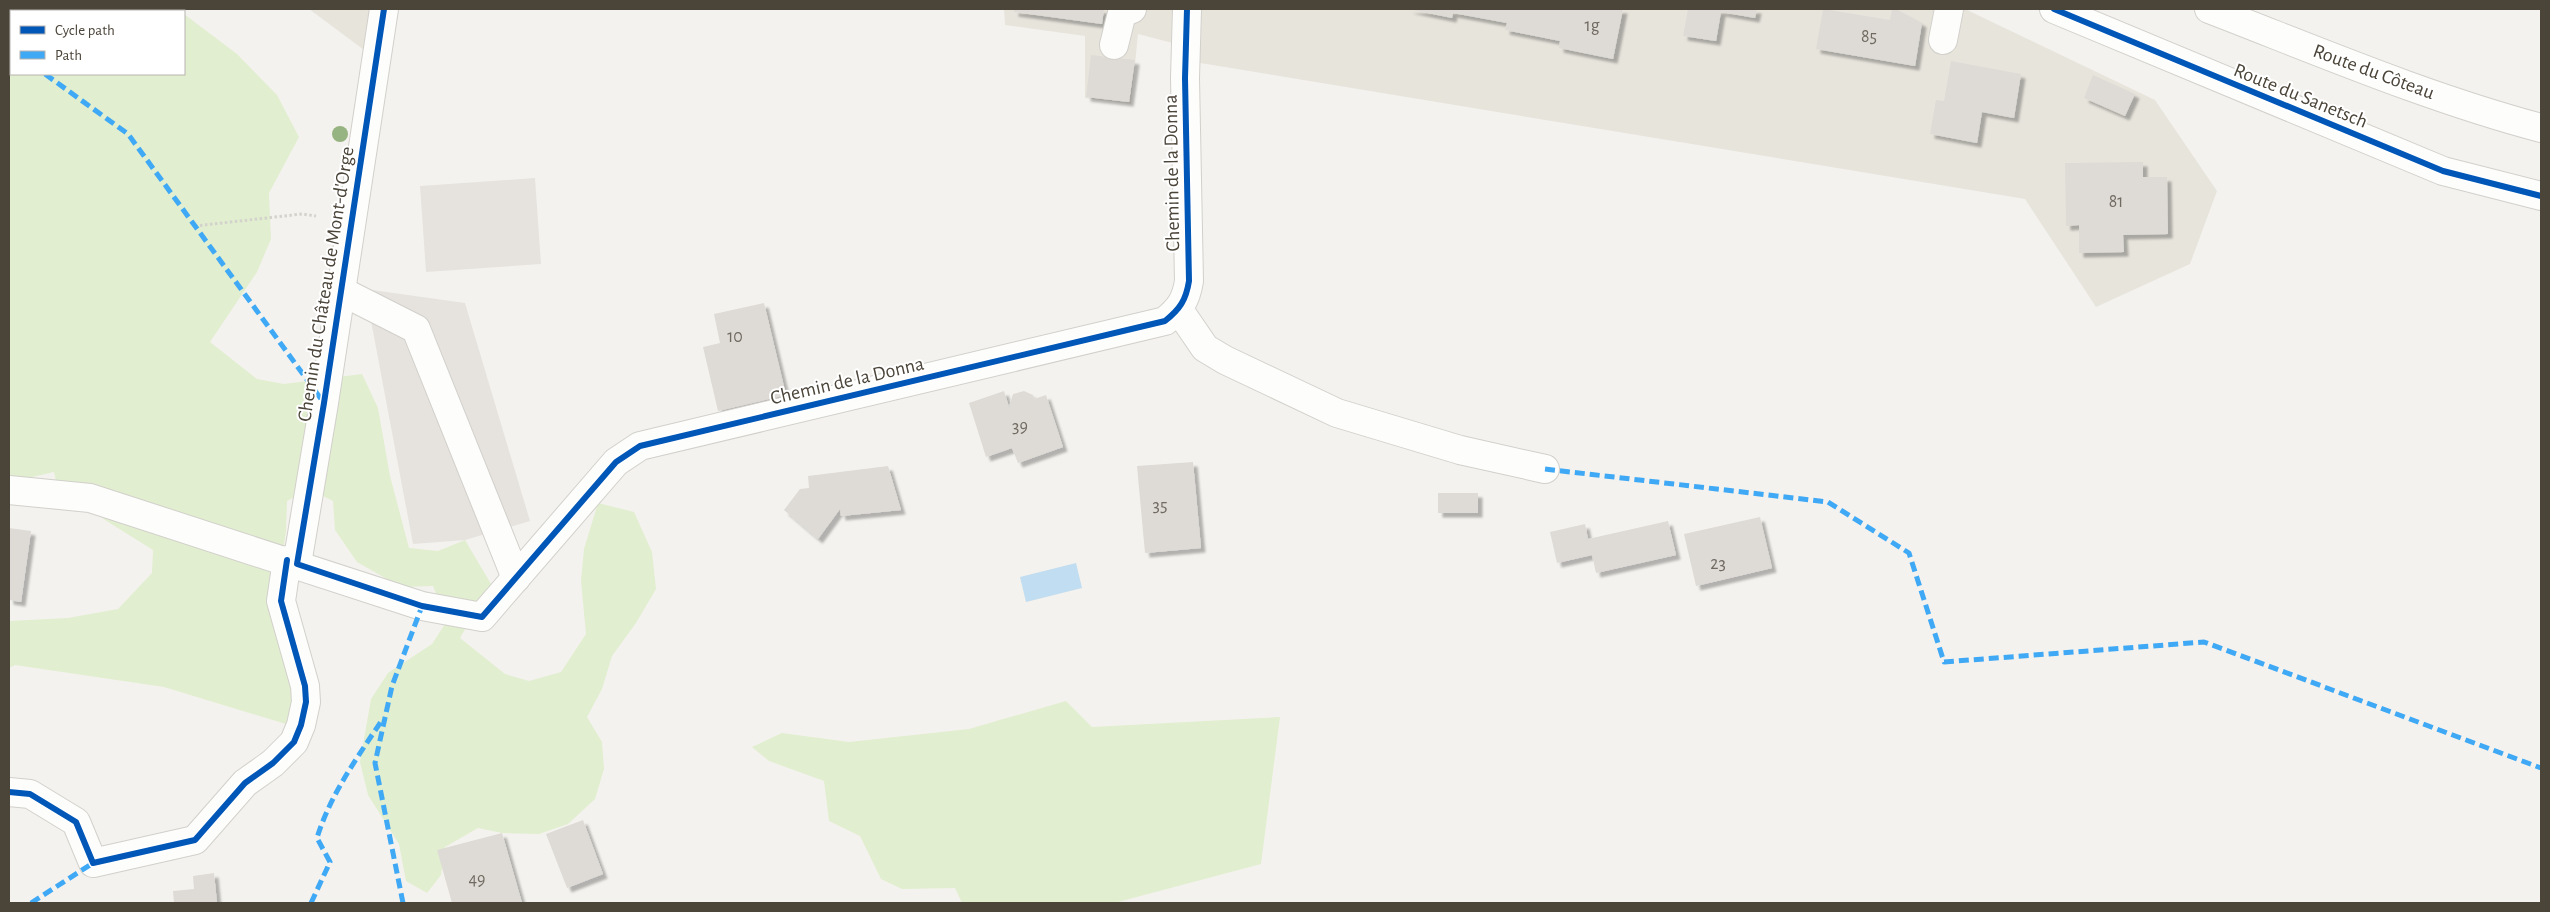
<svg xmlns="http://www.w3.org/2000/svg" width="2550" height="912" font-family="'Alegreya Sans',sans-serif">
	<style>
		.residential { fill: #e7e4dc }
		.green { fill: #e1eecf }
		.parking { fill: #e6e3df }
		.water { fill: #c0ddf1 }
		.building { fill: #dedbd6; filter: url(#shadow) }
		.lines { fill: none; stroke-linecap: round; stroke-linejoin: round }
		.minor-casing { stroke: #d2d0cb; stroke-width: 30 }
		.path { stroke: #d3d2cc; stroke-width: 3; stroke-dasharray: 2.5 2.5; stroke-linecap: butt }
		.minor { stroke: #fdfdfc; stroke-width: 28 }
		.quiet { stroke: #3fa9f5; stroke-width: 5; stroke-dasharray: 10 5; stroke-linecap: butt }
		.cycleway-casing { stroke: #fff; stroke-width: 9 }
		.cycleway { stroke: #0057b8; stroke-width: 6 }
		.tree { fill: #96b382 }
		.labels { text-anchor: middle; stroke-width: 4; stroke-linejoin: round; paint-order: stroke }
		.number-label { font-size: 18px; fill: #706a61 }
		.street-label { font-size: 20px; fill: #4b4439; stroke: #fff }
	</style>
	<defs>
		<filter id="shadow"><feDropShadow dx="4.5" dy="4.5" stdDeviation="1" flood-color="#0004"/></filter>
	</defs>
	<rect width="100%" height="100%" fill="#f4f2ee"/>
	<g class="residential">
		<path d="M309,9H398L383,64Z"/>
		<path d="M1004,9H1965L2155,100L2217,191L2190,264L2096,307L2025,199L1200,63L1199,50L1138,34L1131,104L1085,98V36L1005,25Z"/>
	</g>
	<g class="green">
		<path d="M9,9H175L179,11H11V74H184V14L237,54L277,95L299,137L269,193L271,239L257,272L210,342L257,379L284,384L362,374L378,408L390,476L409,548L438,551L465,540L491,584L460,638L505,674L529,681L561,672L586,634L581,581L584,549L598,503L634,512L652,552L656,589L636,623L612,656L602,689L587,717L602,742L604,769L595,799L568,824L539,834L502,833L478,828L445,847L441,875L427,893L406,881L399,844L368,795L360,762L371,699L388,673L432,644L447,621L433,586L401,587L357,562L335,530L333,501L309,489L287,501L286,531L276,600L295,701L286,724L164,687L15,665L9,668V621L68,618L118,609L152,573L153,550L105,520L56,481L54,472L15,481H9Z"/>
		<path d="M1066,701L1092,727L1280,717L1261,864L1114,903H962L955,888L902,889L881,879L860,836L829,821L824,781L769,761L752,747L782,733L849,742L969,729Z"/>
	</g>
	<g class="parking">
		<path d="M535,178L541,264L426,272L420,186Z"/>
		<path d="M365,289L465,303L530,521L465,540L413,544Z"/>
	</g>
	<path class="water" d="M1076,563L1082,588L1026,602L1020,577Z"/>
	<g class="building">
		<path d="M1014,9H1104L1102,24L1014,12Z"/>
		<path d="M1408,9H1623L1613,59L1559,48L1560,41L1505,30L1507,23L1453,13L1452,18Z"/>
		<path d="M1688,9H1757L1755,18L1721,12L1716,41L1683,36Z"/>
		<path d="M1823,9L1890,20L1892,9H1896L1922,23L1915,66L1816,49Z"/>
		<path d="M1091,55L1135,60L1129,102L1086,97Z"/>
		<path d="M1951,61L2021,74L2014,118L1982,112L1977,143L1930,134L1936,100L1944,101Z"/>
		<path d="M2093,75L2135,94L2125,116L2084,98Z"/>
		<path d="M2143,162V177H2167L2168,234L2123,235L2124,252L2079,253V225L2066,226L2065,163Z"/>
		<path d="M764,303L786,395L718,411L703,347L720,343L714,314Z"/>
		<path d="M1004,391L1009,407L1013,394L1024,391L1033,395L1034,399L1046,395L1063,447L1018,463L1012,448L986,457L969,403Z"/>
		<path d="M1193,462L1201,548L1145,553L1137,466Z"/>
		<path d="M888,466L901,510L841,516L840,509L818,539L784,510L800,489L809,488L808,476Z"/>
		<rect x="1438" y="493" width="40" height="20"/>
		<path d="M1760,517L1772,568L1696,586L1684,534Z"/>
		<path d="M1668,521L1676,555L1596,573L1592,555L1557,563L1550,532L1585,524L1588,539Z"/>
		<path d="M9,528L31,531L21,602L9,600Z"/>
		<path d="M583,820L603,874L567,888L546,834Z"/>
		<path d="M502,833L522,903H452L437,850Z"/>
		<path d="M214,873L217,903H174L173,891L194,889L193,876Z"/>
	</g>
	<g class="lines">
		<defs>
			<g id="minor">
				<path d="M2054,9L2443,171L2541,196"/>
				<path d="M2209,9C2318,51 2428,98 2541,128"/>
				<path d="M1943,40L1949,9"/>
				<path d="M1114,45L1122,13L1132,9"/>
				<path d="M341,291L416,329L516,578"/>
				<path d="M1179,310L1205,348L1225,360L1337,413L1460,450L1545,469"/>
				<path d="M9,490L90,498L422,606L482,617L616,462L640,446L1165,321C1180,309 1186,300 1189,281L1185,78L1187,9"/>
				<path d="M297,564L324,403L384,9"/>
				<path d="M9,792L30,794L76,822L93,863L195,840L245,783L273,763L294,742L301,725L306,702L305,686L281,601L287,560"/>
			</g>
		</defs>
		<use href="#minor" class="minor-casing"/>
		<path class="path" d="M195,226L302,214L316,216"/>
		<use href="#minor" class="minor"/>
		<g class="quiet">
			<path d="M9,48L11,49"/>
			<path d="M45,74L128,134L324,403"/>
			<path d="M1545,469L1828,502L1909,553L1944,662L2204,642L2541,768"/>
			<path d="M31,903L93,863"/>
			<path d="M311,903L330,862L317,838C330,795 357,758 382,720"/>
			<path d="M403,903L375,763L392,686L422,606"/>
		</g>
		<defs>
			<g id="cycleway">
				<path d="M384,9L324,403L297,564L422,606L482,617L616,462L640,446L1165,321C1180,309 1186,300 1189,281L1185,78L1187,9"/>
				<path d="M2054,9L2443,171L2541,196"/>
				<path d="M9,792L30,794L76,822L93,863L195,840L245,783L273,763L294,742L301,725L306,702L305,686L281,601L287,560"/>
			</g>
		</defs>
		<use href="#cycleway" class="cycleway-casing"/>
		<use href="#cycleway" class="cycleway"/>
	</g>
	<circle class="tree" cx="340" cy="134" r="8"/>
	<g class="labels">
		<g class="number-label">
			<text x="1592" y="31">1g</text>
			<text x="1869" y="42">85</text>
			<text x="2116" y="207">81</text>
			<text x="735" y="342">10</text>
			<text x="1020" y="432">39</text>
			<text x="1160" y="511">35</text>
			<text x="1718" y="569">23</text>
			<text x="477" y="885">49</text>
		</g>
		<g class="street-label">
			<text transform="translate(2374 71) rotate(20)" y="7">Route du Côteau</text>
			<text transform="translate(2301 95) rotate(22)" y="7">Route du Sanetsch</text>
			<text transform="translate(1171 173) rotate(-91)" y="7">Chemin de la Donna</text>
			<text transform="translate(325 284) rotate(-81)" y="7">Chemin du Château de Mont-d'Orge</text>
			<text transform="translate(847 380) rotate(-13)" y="7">Chemin de la Donna</text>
		</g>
	</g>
	<rect width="2550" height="912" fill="none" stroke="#4b4439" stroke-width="20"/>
	<rect x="10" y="10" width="175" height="65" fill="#ffffff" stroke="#b7b4b0"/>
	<rect x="20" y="26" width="25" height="8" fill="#0057b8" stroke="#b7b4b0"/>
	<text x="55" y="35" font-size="15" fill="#4b4439">Cycle path</text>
	<rect x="20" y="51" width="25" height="8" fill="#3fa9f5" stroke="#b7b4b0"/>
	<text x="55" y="60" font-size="15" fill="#4b4439">Path</text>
</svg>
